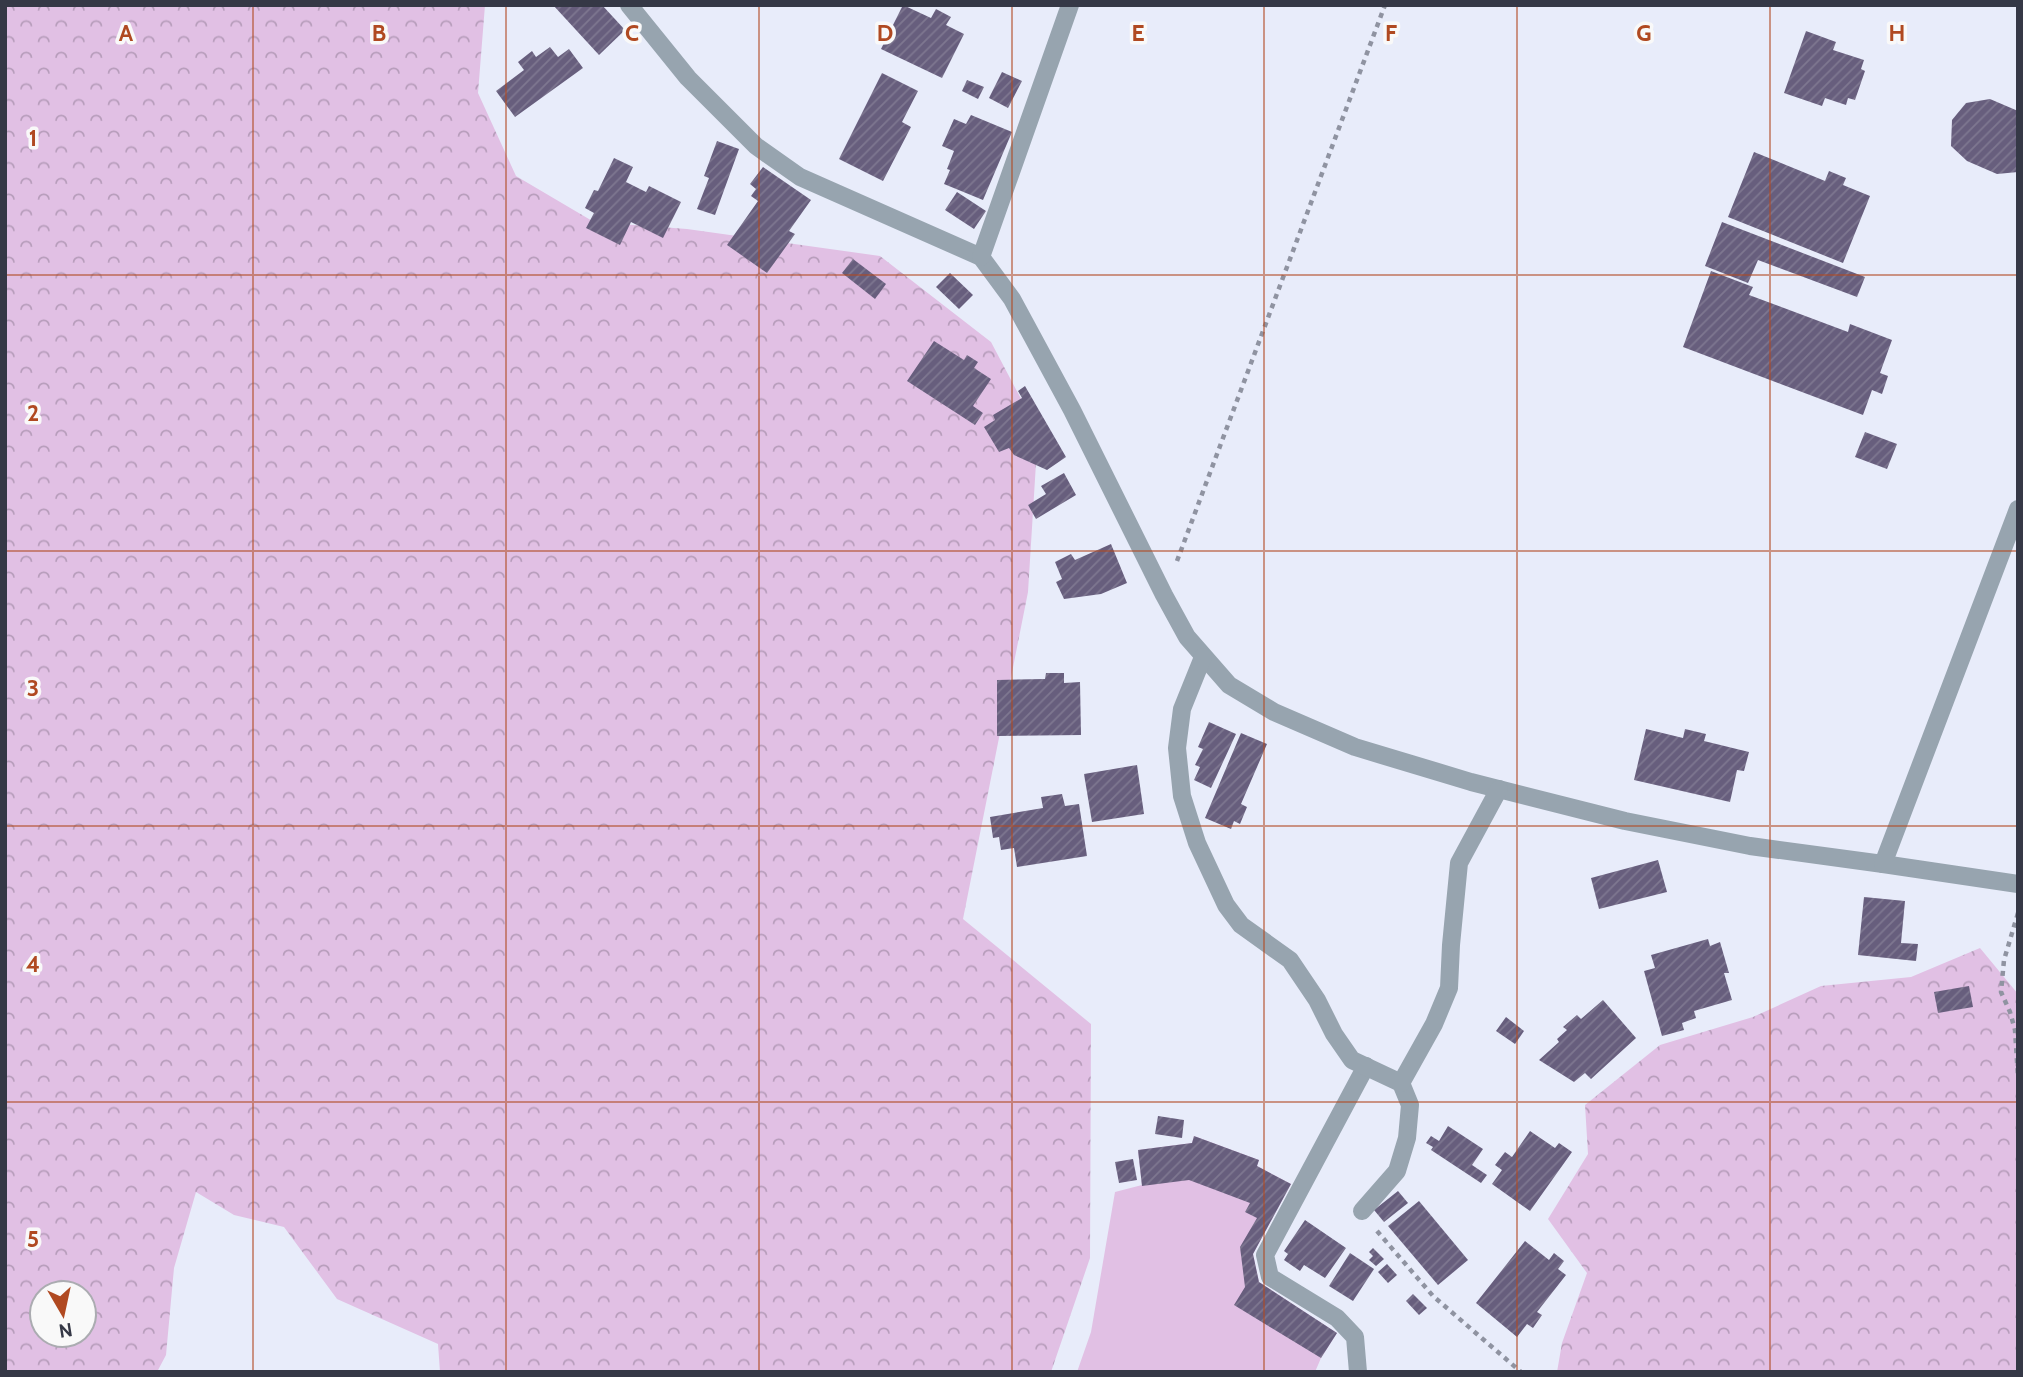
<svg xmlns="http://www.w3.org/2000/svg" width="2023" height="1377" font-family="Cabin,sans-serif">
	<style>
		.forest { fill: url(#forest-crowns); fill-rule: evenodd }
		.pitch { fill: #e1c0e4 }
		.building { fill: url(#building-hatch) }
		.lines { fill: none; stroke-linecap: round; stroke-linejoin: round }
		.path { stroke: #8f93a1; stroke-width: 4.5; stroke-dasharray: 5 5; stroke-linecap: butt }
		.service { stroke: #97a4af; stroke-width: 18 }
		.minor { stroke: #97a4af; stroke-width: 18 }
		.tertiary { stroke: #97a4af; stroke-width: 18 }
		.grid { fill: none; stroke: #b04921; stroke-width: 2; stroke-opacity: 0.55 }
		.grid-label { font-size: 23px; text-anchor: middle; font-weight: bold; fill: #b04921; stroke: #f9f9f9; stroke-width: 7; stroke-linejoin: round; paint-order: stroke }
	</style>
	<defs>
		<pattern id="forest-crowns" width="20" height="18" patternUnits="userSpaceOnUse" patternTransform="scale(1.75)"><rect width="20" height="18" fill="#e1c0e4"/><path d="M2 6a3 3 0 1 1 6 0M12 15a3 3 0 1 1 6 0" fill="none" stroke="#b79dbb"/></pattern>
		<pattern id="building-hatch" width="6" height="6" patternUnits="userSpaceOnUse" patternTransform="scale(1.75)"><rect width="6" height="6" fill="#675e7d"/><path d="M-1 1l2-2M0 6l6-6M5 7l2-2" fill="none" stroke="#7e7790"/></pattern>
	</defs>
	<rect width="100%" height="100%" fill="#e8ecfa"/>
	<g class="forest">
		<path d="M5,5H485L478,93L516,176L594,222L687,229L880,256L991,342L1038,431L1028,592L963,919L1091,1024L1090,1258L1051,1372H440L438,1344L337,1299L284,1227L234,1215L196,1192L174,1268L166,1355L157,1372H5ZM42,1293H84V1335H42Z"/>
		<path d="M1980,948L2018,994V1372H1557L1562,1343L1587,1273L1548,1219L1588,1154L1585,1105L1660,1045L1753,1017L1821,986L1911,977Z"/>
	</g>
	<path class="pitch" d="M1194,1136L1259,1160L1257,1166L1291,1184L1253,1254L1259,1282L1337,1333L1321,1358L1315,1372H1077L1091,1332L1115,1192L1142,1185L1138,1150L1192,1143Z"/>
	<g class="building">
		<path d="M553,5H602L625,30L599,55Z"/>
		<path d="M903,5L931,18L936,9L951,17L946,25L964,34L942,78L881,49Z"/>
		<path d="M1806,31L1836,42L1833,50L1864,60L1861,69L1865,71L1855,100L1848,98L1846,105L1825,98L1822,106L1784,93Z"/>
		<path d="M550,47L558,57L569,49L583,68L515,117L496,91L524,70L518,62L532,51L536,57Z"/>
		<path d="M1002,72L1022,81L1008,108L989,98Z"/>
		<path d="M882,73L918,91L902,122L911,127L883,181L839,159Z"/>
		<path d="M967,80L984,87L978,99L962,91Z"/>
		<path d="M1990,99L2018,111V172L1997,174L1967,161L1951,146L1952,120L1966,103Z"/>
		<path d="M971,115L1012,132L983,200L944,184L950,170L947,169L954,151L942,146L954,119L966,124Z"/>
		<path d="M717,141L739,149L715,215L697,209L709,178L704,176Z"/>
		<path d="M1754,152L1825,181L1829,171L1846,178L1843,185L1870,196L1843,263L1728,217Z"/>
		<path d="M614,158L633,167L626,182L646,192L649,186L681,202L663,238L631,222L620,245L586,228L594,213L585,208L594,190L598,191Z"/>
		<path d="M763,167L811,200L789,231L795,234L767,273L727,245L758,201L751,196L756,189L750,184Z"/>
		<path d="M957,192L986,211L974,229L945,210Z"/>
		<path d="M1722,222L1865,277L1857,297L1758,260L1748,283L1705,266Z"/>
		<path d="M853,259L886,284L875,299L842,273Z"/>
		<path d="M1711,271L1753,287L1749,295L1848,332L1850,324L1892,340L1880,373L1888,376L1882,394L1872,390L1863,415L1683,347Z"/>
		<path d="M950,273L973,295L959,309L936,287Z"/>
		<path d="M934,341L964,360L967,355L978,362L974,368L991,379L973,406L983,413L975,425L907,381Z"/>
		<path d="M1025,386L1066,457L1047,470L1014,455L1009,448L999,452L984,427L995,420L993,415L1022,398L1018,391Z"/>
		<path d="M1865,432L1897,444L1887,469L1855,457Z"/>
		<path d="M1064,473L1076,495L1036,519L1028,505L1046,494L1041,486Z"/>
		<path d="M1111,544L1127,583L1101,594L1064,599L1056,582L1062,579L1055,562L1071,554L1075,560Z"/>
		<path d="M1046,673H1064V683L1080,682L1081,735L997,736V680L1045,679Z"/>
		<path d="M1209,722L1236,734L1211,788L1194,780L1200,767L1195,765L1203,749L1198,747Z"/>
		<path d="M1646,729L1683,738L1685,729L1706,734L1704,741L1749,752L1744,771L1737,770L1730,802L1634,780Z"/>
		<path d="M1241,733L1267,744L1241,804L1247,807L1240,824L1234,821L1231,829L1205,818Z"/>
		<path d="M1137,765L1144,814L1092,822L1084,774Z"/>
		<path d="M1062,794L1065,806L1079,804L1087,856L1017,867L1014,848L1001,850L999,837L993,838L990,817L1043,808L1041,797Z"/>
		<path d="M1658,860L1667,892L1599,909L1591,878Z"/>
		<path d="M1864,897L1905,901L1901,943L1918,944L1916,961L1858,955Z"/>
		<path d="M1708,939L1710,946L1720,942L1729,973H1724L1732,1000L1694,1011L1696,1018L1682,1023L1684,1030L1662,1036L1644,971L1655,968L1651,955Z"/>
		<path d="M1969,986L1973,1007L1938,1013L1934,992Z"/>
		<path d="M1603,1000L1636,1038L1591,1079L1585,1073L1574,1082L1539,1060L1559,1042L1557,1039L1567,1030L1563,1027L1577,1015L1581,1019Z"/>
		<path d="M1506,1017L1524,1031L1515,1044L1496,1031Z"/>
		<path d="M1158,1116L1184,1120L1182,1138L1155,1134Z"/>
		<path d="M1448,1126L1483,1149L1472,1165L1487,1175L1481,1183L1431,1150L1433,1147L1426,1143L1431,1136L1439,1141Z"/>
		<path d="M1530,1131L1555,1148L1559,1143L1572,1152L1530,1211L1492,1184L1502,1170L1495,1165L1505,1152L1512,1157Z"/>
		<path d="M1194,1136L1259,1160L1257,1166L1291,1184L1253,1254L1259,1282L1337,1333L1321,1358L1234,1305L1245,1287L1240,1247L1257,1218L1245,1212L1250,1203L1189,1180L1142,1186L1138,1150L1192,1143Z"/>
		<path d="M1133,1159L1137,1180L1119,1183L1115,1162Z"/>
		<path d="M1398,1191L1408,1203L1384,1222L1374,1210Z"/>
		<path d="M1419,1201L1468,1260L1438,1285L1388,1226Z"/>
		<path d="M1305,1220L1346,1248L1325,1278L1304,1265L1300,1271L1284,1260L1288,1254L1284,1251Z"/>
		<path d="M1525,1241L1549,1260L1554,1253L1564,1261L1558,1269L1566,1275L1537,1312L1542,1315L1533,1328L1527,1324L1517,1337L1476,1303Z"/>
		<path d="M1373,1248L1384,1259L1376,1266L1369,1260L1373,1256L1369,1252Z"/>
		<path d="M1350,1253L1374,1269L1353,1301L1329,1286Z"/>
		<path d="M1387,1264L1397,1275L1388,1283L1378,1272Z"/>
		<path d="M1413,1294L1427,1308L1419,1315L1406,1301Z"/>
	</g>
	<g class="lines">
		<g class="path">
			<path d="M1177,561L1385,5"/>
			<path d="M2018,913L2004,960L2001,992L2010,1012L2015,1030L2018,1077"/>
			<path d="M1377,1231L1433,1296L1521,1372"/>
		</g>
		<g class="service">
			<path d="M1362,1211L1397,1171L1407,1138L1410,1105L1401,1083"/>
			<path d="M1358,1372L1355,1337L1337,1318L1270,1277L1265,1255L1366,1066"/>
		</g>
		<g class="minor">
			<path d="M629,5L688,78L756,146L800,177L981,257L1012,299L1072,410L1164,595L1187,637L1229,685L1274,712L1355,747L1471,782L1625,821L1750,846L1883,864"/>
			<path d="M981,257L1070,5"/>
			<path d="M1203,657L1182,709L1177,748L1182,796L1197,843L1226,905L1241,925L1290,960L1317,1000L1334,1034L1352,1060L1401,1083L1434,1024L1449,988L1451,945L1459,863L1499,789"/>
		</g>
		<path class="tertiary" d="M2018,509L1883,864L2018,884"/>
	</g>
	<path class="grid" d="M253,5V1372M506,5V1372M759,5V1372M1012,5V1372M1264,5V1372M1517,5V1372M1770,5V1372M5,275H2018M5,551H2018M5,826H2018M5,1102H2018"/>
	<g class="grid-label">
		<text x="126" y="41">A</text>
		<text x="379" y="41">B</text>
		<text x="632" y="41">C</text>
		<text x="885" y="41">D</text>
		<text x="1138" y="41">E</text>
		<text x="1391" y="41">F</text>
		<text x="1644" y="41">G</text>
		<text x="1897" y="41">H</text>
		<text x="33" y="146">1</text>
		<text x="33" y="421">2</text>
		<text x="33" y="696">3</text>
		<text x="33" y="972">4</text>
		<text x="33" y="1247">5</text>
	</g>
	<rect width="2023" height="1377" fill="none" stroke="#353846" stroke-width="14"/>
	<g transform="translate(63 1314) rotate(171)"><circle r="33" fill="#f9f9f9" stroke="#abacb1" stroke-width="2"/>
	<path d="M0-5L12 26L0 18L-12 26Z" fill="#b04921"/>
	<text y="-10" font-size="19" font-weight="bold" text-anchor="middle" fill="#353846">N</text>
	</g>
</svg>
